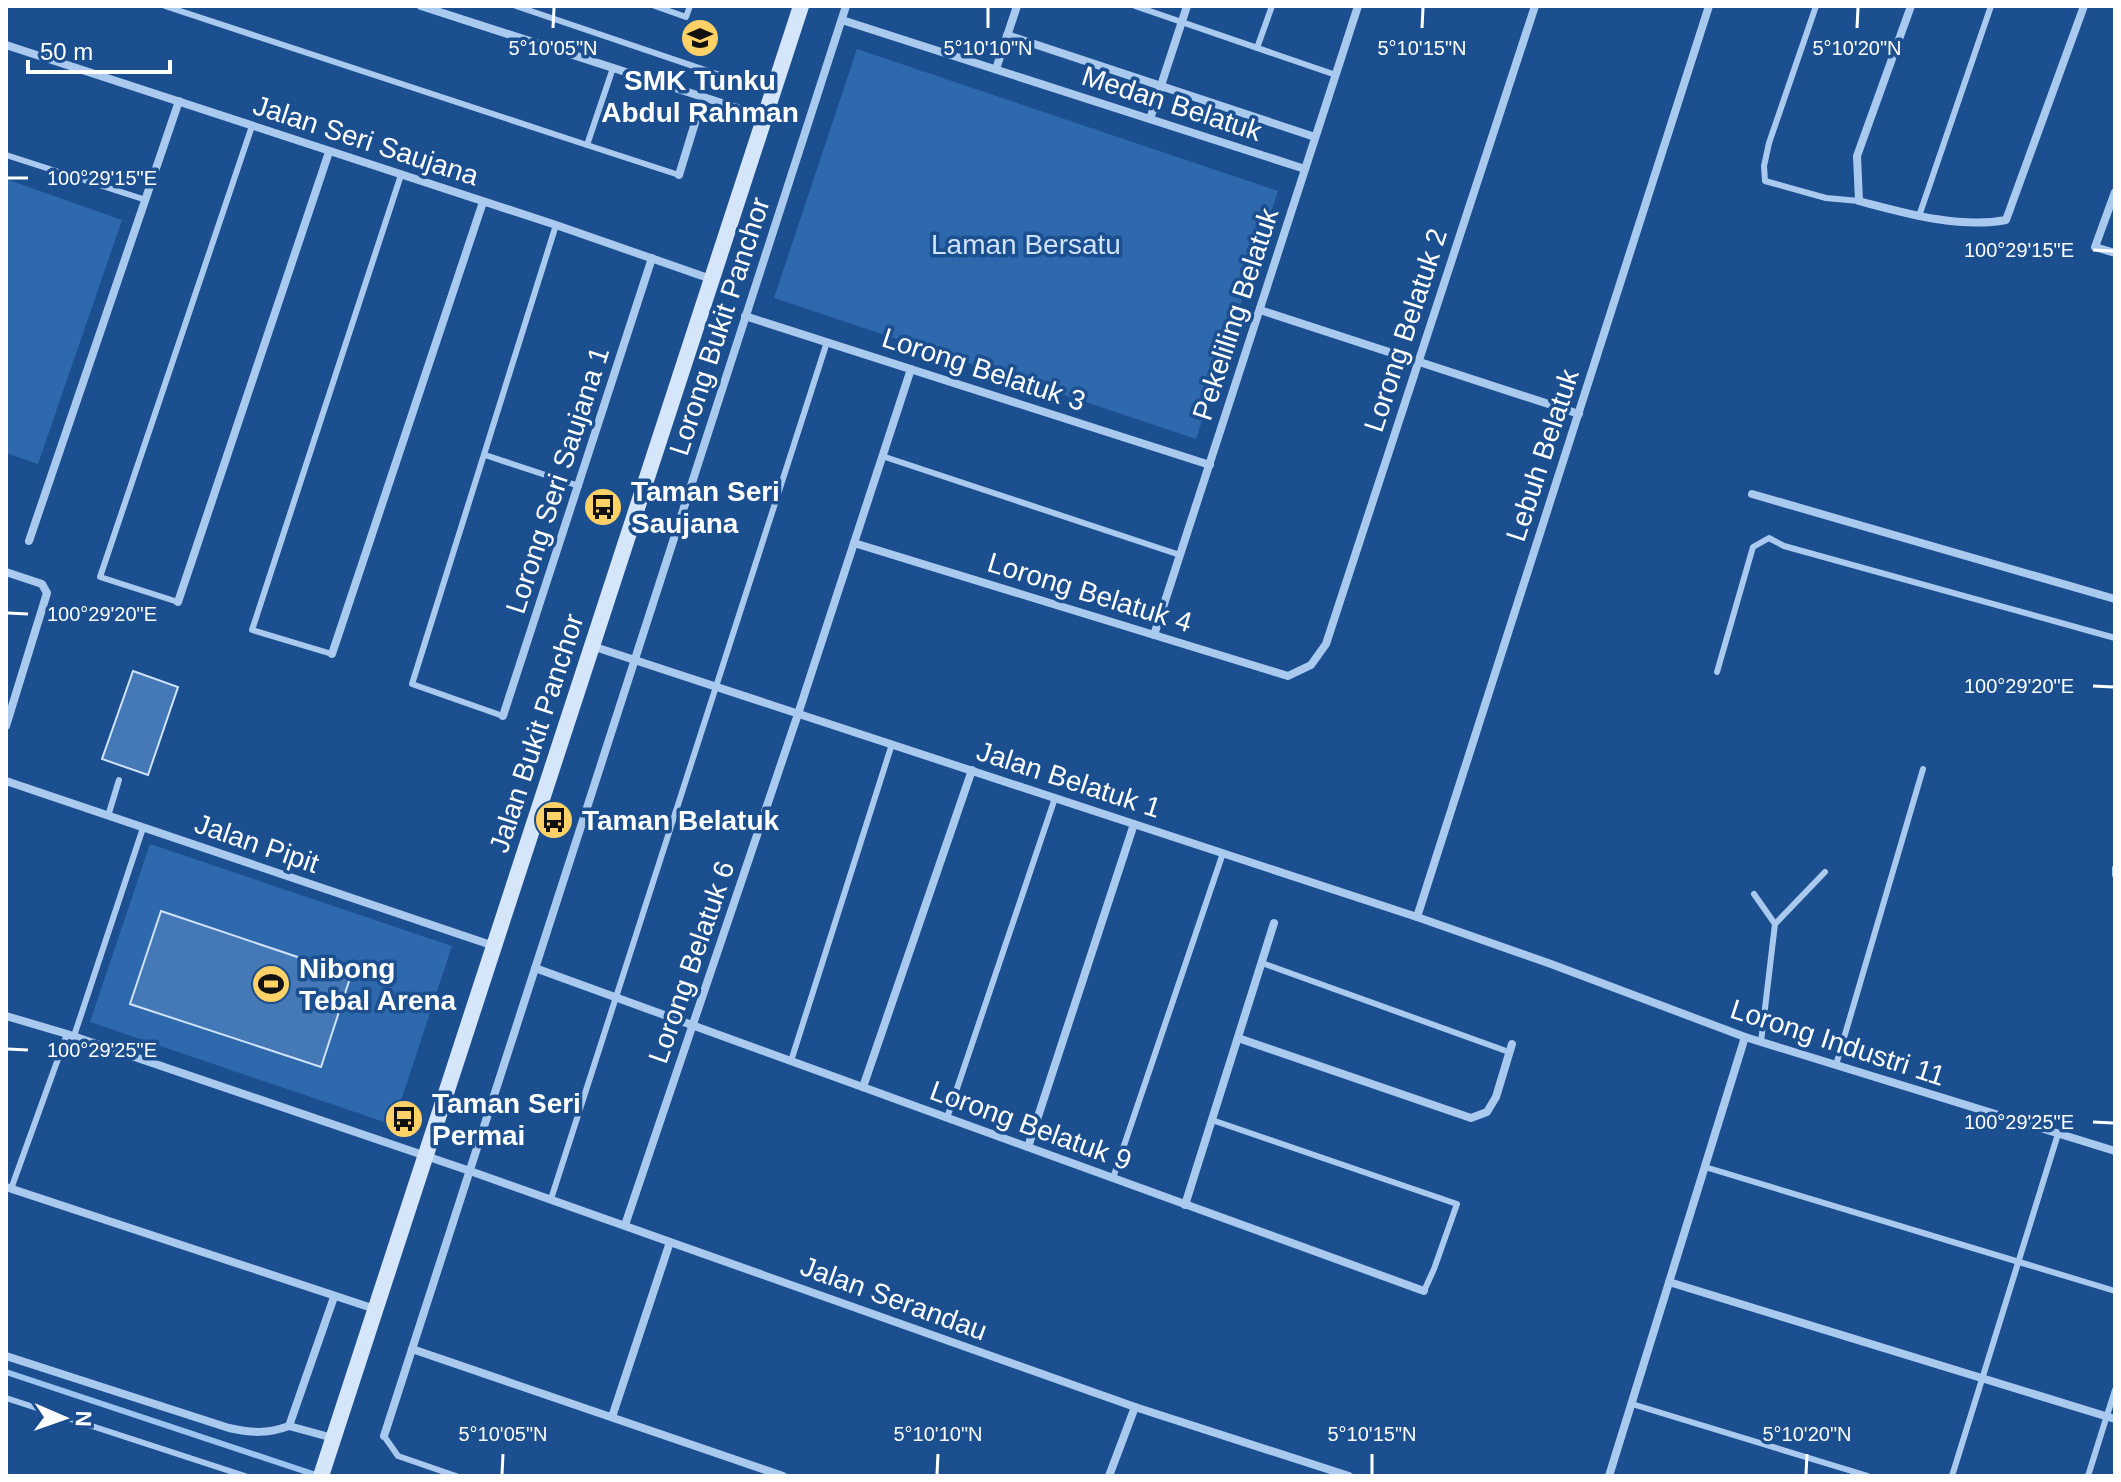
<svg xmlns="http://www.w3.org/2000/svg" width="2121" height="1482" font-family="Arial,sans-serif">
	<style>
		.green { fill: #2e69ad }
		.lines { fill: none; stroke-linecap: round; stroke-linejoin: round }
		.stream { stroke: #9cc4f0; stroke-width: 6 }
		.building { fill: #4478b7; stroke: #cfe3fa; stroke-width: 2 }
		.lane { stroke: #a9c9ee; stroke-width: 6 }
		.street { stroke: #a9c9ee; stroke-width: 8 }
		.secondary { stroke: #d6e6fa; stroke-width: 16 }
		.ticks { fill: none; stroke: #fff; stroke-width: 3 }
		.labels { text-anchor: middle; stroke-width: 7; stroke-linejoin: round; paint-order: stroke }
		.poi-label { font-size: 28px; font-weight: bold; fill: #fff; stroke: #1b4f8f; text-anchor: start }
		.street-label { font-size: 28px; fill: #fff; stroke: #1b4f8f }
		.park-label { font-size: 28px; fill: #cfe3fa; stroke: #1b4f8f }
		.ticks-label { font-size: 20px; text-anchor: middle; fill: #fff; stroke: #1b4f8f; stroke-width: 7; stroke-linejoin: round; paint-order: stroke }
	</style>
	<rect width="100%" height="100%" fill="#1b4f8f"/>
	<g class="green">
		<path d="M857,49L1278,191L1196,439L774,298Z"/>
		<path d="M6,179L122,220L38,464L6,453Z"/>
		<path d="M150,844L452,946L393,1125L90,1022Z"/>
	</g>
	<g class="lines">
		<path class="stream" d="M6,1372L319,1476"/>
	</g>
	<g class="building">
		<path d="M133,671L178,687L148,775L102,759Z"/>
		<path d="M161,911L351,975L321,1067L130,1004Z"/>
	</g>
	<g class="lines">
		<g class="lane">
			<path d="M165,6L587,145"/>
			<path d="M516,6L770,92"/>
			<path d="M655,6L686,17L690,6"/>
			<path d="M1135,6L1336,75"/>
			<path d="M1816,6L1769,143L1764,166L1765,181L1826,198L1859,201"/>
			<path d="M1257,48L1272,6"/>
			<path d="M613,68L587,145L679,175"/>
			<path d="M6,155L146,200"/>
			<path d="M1919,216L1991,6"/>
			<path d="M485,455L579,486"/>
			<path d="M882,456L1180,555"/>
			<path d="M178,602L100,577L252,126"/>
			<path d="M332,654L252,630L401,175"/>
			<path d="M1717,672L1753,547L1769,538L1784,546L2115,638"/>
			<path d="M503,716L412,684L556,225"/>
			<path d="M108,816L119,780"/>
			<path d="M2115,868V875"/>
			<path d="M1754,894L1775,924"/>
			<path d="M1262,963L1509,1052"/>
			<path d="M74,1036L143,828"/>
			<path d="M1761,1042L1775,924L1825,872"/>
			<path d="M791,1061L892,744"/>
			<path d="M1836,1065L1923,769"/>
			<path d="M947,1118L1055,798"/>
			<path d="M1212,1120L1457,1204L1434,1269L1424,1291"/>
			<path d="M1705,1167L2115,1291"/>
			<path d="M1113,1178L1223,853"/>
			<path d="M11,1189L67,1034"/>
			<path d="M551,1199L827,342"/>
			<path d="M6,1398L245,1476"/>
			<path d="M1632,1404L1868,1476"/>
			<path d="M384,1436L398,1456L456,1476"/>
			<path d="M1952,1476L2058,1134"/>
			<path d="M2088,1476L2115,1390"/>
		</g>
		<g class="street">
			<path d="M421,6L765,117"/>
			<path d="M1911,6L1857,156L1859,201C1905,213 1959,229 2006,220L2084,6"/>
			<path d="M842,20L1305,169"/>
			<path d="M1007,35L1315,137"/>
			<path d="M6,45L556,225L711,279"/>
			<path d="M996,69L1017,6"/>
			<path d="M1150,119L1187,6"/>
			<path d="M679,175L703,97"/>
			<path d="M2115,192L2095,247L2115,253"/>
			<path d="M1260,310L1579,414"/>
			<path d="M745,316L1210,465"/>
			<path d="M1752,494L2115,599"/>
			<path d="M29,541L179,101"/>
			<path d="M854,543L1288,676L1311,665L1326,644L1535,6"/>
			<path d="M6,572L42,584L47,593L6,726"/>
			<path d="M178,602L329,152"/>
			<path d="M1154,635L1358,6"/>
			<path d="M592,646L1417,917L1551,964L1745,1037L2115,1151"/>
			<path d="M332,654L483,202"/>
			<path d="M503,716L652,258"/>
			<path d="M6,781L494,946"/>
			<path d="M1417,917L1709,6"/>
			<path d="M535,968L1424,1291"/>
			<path d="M6,1016L67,1034L470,1171L1135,1407L1349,1476"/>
			<path d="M1238,1038L1471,1118L1487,1112L1496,1097L1512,1044"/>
			<path d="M863,1087L972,770"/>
			<path d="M1028,1147L1134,824"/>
			<path d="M6,1187L375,1309"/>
			<path d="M1185,1205L1274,923"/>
			<path d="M625,1225L798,714L911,369"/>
			<path d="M1669,1282L2115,1419"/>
			<path d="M412,1349L783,1476"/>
			<path d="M6,1356L229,1428C251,1433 267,1434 289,1426L334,1297"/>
			<path d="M612,1417L670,1242"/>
			<path d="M289,1426L333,1438"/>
			<path d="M384,1436L846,6"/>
			<path d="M1109,1476L1135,1407"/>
			<path d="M1609,1476L1745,1037"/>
		</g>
		<path class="secondary" d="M321,1476L801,6"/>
	</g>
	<path class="ticks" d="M553,28L554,8M988,28V8M1422,28L1423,8M1857,28L1858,8M8,178H28M2093,250L2113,251M8,613L28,614M2093,686L2113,687M8,1049L28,1050M2093,1122L2113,1123M502,1474L503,1454M937,1474L938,1454M1372,1474V1454M1806,1474L1807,1454"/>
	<defs>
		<symbol id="school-disc" viewBox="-11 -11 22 22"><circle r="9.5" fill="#ffd166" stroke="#1b4f8f"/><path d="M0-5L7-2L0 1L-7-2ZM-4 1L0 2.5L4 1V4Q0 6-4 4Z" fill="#111"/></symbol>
		<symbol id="bus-disc" viewBox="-11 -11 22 22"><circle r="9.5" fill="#ffd166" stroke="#1b4f8f"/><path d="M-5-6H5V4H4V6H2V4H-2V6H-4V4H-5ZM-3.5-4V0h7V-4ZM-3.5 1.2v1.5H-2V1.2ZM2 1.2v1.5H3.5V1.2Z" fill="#111"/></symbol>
		<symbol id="stadium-disc" viewBox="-11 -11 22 22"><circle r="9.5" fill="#ffd166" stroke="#1b4f8f"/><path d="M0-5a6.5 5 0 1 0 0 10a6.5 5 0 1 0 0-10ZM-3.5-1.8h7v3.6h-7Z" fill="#111"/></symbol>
	</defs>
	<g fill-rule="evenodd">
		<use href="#school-disc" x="678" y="16" width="44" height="44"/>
		<use href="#bus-disc" x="581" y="485" width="44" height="44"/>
		<use href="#bus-disc" x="532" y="798" width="44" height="44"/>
		<use href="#stadium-disc" x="249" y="962" width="44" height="44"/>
		<use href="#bus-disc" x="382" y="1097" width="44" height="44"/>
	</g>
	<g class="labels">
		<g class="poi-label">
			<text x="700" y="90" text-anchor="middle">SMK Tunku<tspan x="700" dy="32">Abdul Rahman</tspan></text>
			<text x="631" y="501">Taman Seri<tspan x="631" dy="32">Saujana</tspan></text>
			<text x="582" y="830">Taman Belatuk</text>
			<text x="299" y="978">Nibong<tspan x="299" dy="32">Tebal Arena</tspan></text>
			<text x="432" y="1113">Taman Seri<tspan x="432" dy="32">Permai</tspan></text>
		</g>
		<g class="street-label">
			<text transform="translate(1172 103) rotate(18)" y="10">Medan Belatuk</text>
			<text transform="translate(366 140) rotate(18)" y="10">Jalan Seri Saujana</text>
			<text transform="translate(1235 314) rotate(-72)" y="10">Pekeliling Belatuk</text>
			<text transform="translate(719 326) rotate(-72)" y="10">Lorong Bukit Panchor</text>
			<text transform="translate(1405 330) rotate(-72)" y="10">Lorong Belatuk 2</text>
			<text transform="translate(984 369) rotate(18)" y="10">Lorong Belatuk 3</text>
			<text transform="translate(1542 455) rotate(-72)" y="10">Lebuh Belatuk</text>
			<text transform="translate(557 480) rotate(-72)" y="10">Lorong Seri Saujana 1</text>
			<text transform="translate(1090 592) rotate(17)" y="10">Lorong Belatuk 4</text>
			<text transform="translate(536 733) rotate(-72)" y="10">Jalan Bukit Panchor</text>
			<text transform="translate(1069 779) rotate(18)" y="10">Jalan Belatuk 1</text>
			<text transform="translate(257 843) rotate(19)" y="10">Jalan Pipit</text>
			<text transform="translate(691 962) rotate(-71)" y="10">Lorong Belatuk 6</text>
			<text transform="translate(1838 1042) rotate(18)" y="10">Lorong Industri 11</text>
			<text transform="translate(1031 1125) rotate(20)" y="10">Lorong Belatuk 9</text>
			<text transform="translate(894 1298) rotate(20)" y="10">Jalan Serandau</text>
		</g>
		<g class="park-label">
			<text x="1026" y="254">Laman Bersatu</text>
		</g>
	</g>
	<g class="ticks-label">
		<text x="553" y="55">5°10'05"N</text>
		<text x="988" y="55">5°10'10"N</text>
		<text x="1422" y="55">5°10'15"N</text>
		<text x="1857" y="55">5°10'20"N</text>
		<text x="102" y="185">100°29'15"E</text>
		<text x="2019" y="257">100°29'15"E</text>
		<text x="102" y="621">100°29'20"E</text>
		<text x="2019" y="693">100°29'20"E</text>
		<text x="102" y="1057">100°29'25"E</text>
		<text x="2019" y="1129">100°29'25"E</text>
		<text x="503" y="1441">5°10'05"N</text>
		<text x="938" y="1441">5°10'10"N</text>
		<text x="1372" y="1441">5°10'15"N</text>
		<text x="1807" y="1441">5°10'20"N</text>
	</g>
	<rect width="2121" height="1482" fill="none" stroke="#ffffff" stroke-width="16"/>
	<g transform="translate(64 1418) rotate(92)" stroke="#1b4f8f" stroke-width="6" paint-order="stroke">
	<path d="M0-6L14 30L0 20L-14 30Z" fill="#ffffff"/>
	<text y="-12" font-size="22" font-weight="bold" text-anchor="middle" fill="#ffffff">N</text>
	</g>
	<path d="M28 60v12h142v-12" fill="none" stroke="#ffffff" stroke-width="4"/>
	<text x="40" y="60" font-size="24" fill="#ffffff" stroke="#1b4f8f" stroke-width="6" paint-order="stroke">50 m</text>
</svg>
